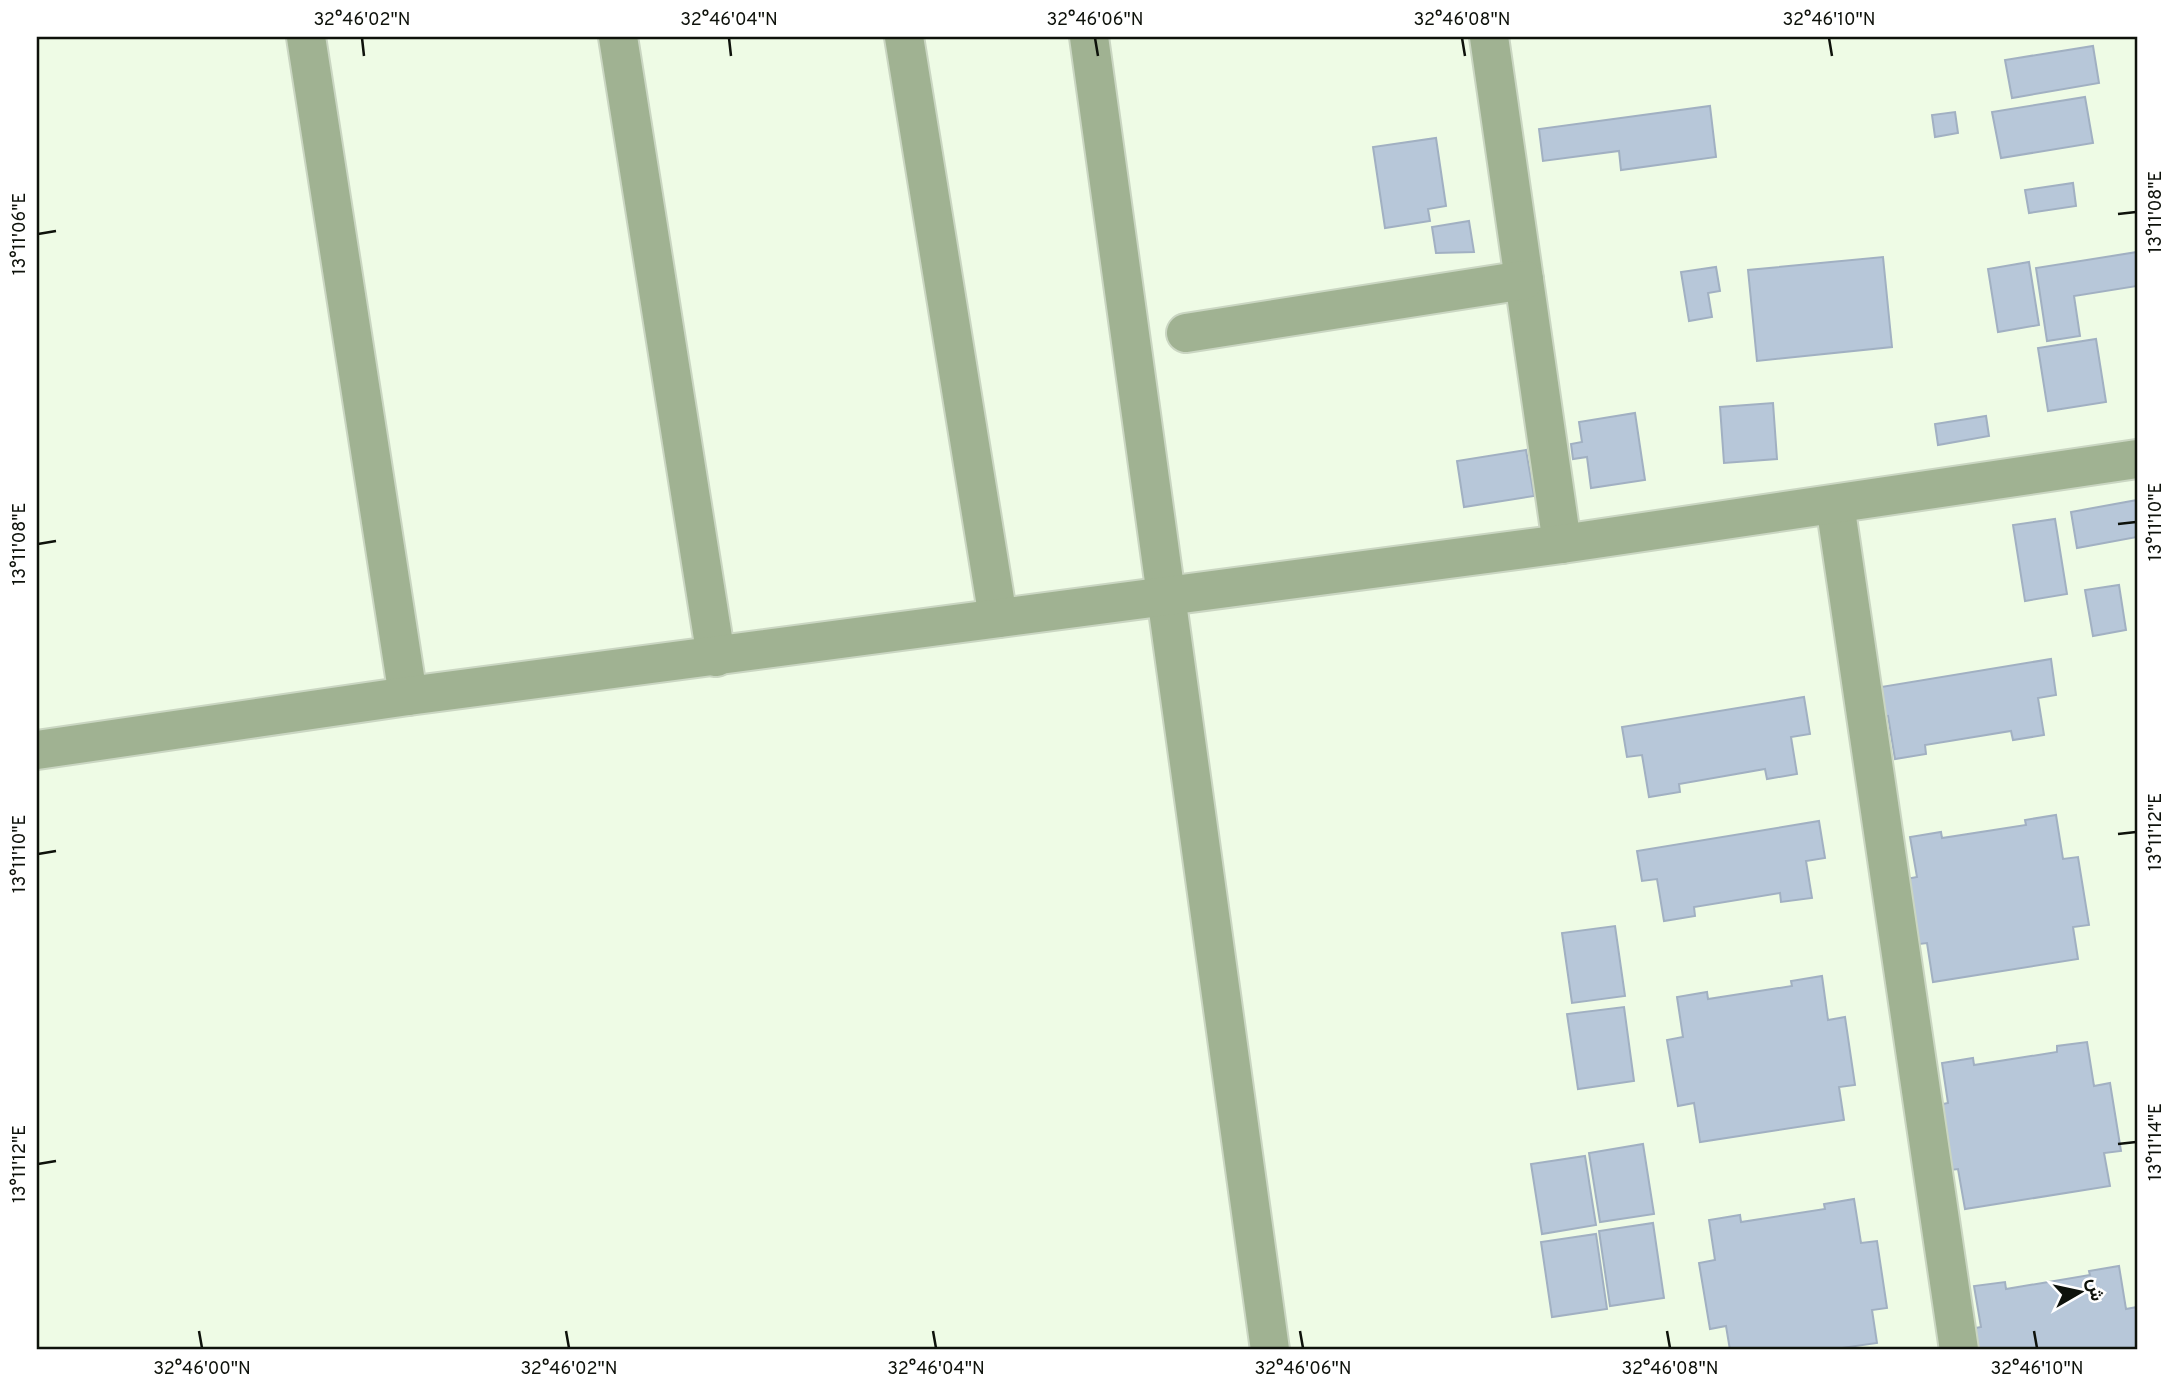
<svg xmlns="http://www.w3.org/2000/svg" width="2174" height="1387" font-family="Overpass,Vazirmatn,sans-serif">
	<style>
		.building { fill: #b7c7d9; stroke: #a1b0c2; stroke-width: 2 }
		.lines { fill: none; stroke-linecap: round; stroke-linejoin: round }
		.minor-casing { stroke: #cad6c2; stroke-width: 42 }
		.minor { stroke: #a0b292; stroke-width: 38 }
		.ticks { fill: none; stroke: #0e120b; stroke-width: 2.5 }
		.neatline { fill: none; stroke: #0e120b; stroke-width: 2.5 }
		.ticks-label { font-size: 18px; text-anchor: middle; fill: #0e120b }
	</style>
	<rect width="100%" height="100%" fill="#eefbe5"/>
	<g class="building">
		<path d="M2093,46L2099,83L2012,98L2005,60Z"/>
		<path d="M2085,97L2093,143L2001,158L1992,112Z"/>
		<path d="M1710,106L1716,157L1621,170L1619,151L1543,161L1539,129Z"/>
		<path d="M1955,112L1958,133L1935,137L1932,115Z"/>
		<path d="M1436,138L1446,206L1428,209L1430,221L1385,228L1373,147Z"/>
		<path d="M2073,183L2076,206L2029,213L2025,190Z"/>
		<path d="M1469,221L1474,252L1436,253L1432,227Z"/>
		<path d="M2137,252V286L2074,296L2080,336L2047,341L2036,268Z"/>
		<path d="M1883,257L1892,347L1757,361L1748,270Z"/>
		<path d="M2029,262L2039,325L1998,332L1988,269Z"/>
		<path d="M1716,267L1720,291L1708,293L1712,317L1689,321L1681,272Z"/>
		<path d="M2096,339L2106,402L2048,411L2038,348Z"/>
		<path d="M1773,403L1777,459L1724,463L1720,407Z"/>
		<path d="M1635,413L1645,480L1591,488L1587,457L1573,459L1571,444L1582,442L1579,422Z"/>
		<path d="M1986,416L1989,436L1938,445L1935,424Z"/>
		<path d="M1526,450L1534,496L1464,507L1457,461Z"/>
		<path d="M2137,500V537L2077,548L2071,512Z"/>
		<path d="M2055,519L2067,594L2025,601L2013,525Z"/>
		<path d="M2119,585L2126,630L2093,636L2085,590Z"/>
		<path d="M2051,659L2056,695L2038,698L2044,735L2013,740L2011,731L1925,745L1926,754L1895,759L1888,716L1873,719L1869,689Z"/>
		<path d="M1804,697L1810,734L1791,737L1797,774L1767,779L1765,769L1679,784L1680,792L1649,797L1642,755L1627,757L1622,727Z"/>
		<path d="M2056,815L2063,859L2078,857L2089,925L2073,927L2078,959L1933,982L1927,943L1911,945L1901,880L1917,877L1910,837L1941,832L1942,838L2026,825L2025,820Z"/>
		<path d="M1819,821L1825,858L1806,861L1812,898L1781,902L1780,893L1694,907L1695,916L1664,921L1657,879L1642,881L1637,851Z"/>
		<path d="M1615,926L1625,996L1572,1003L1562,933Z"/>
		<path d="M1822,976L1828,1020L1845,1017L1855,1085L1839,1087L1844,1120L1700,1142L1694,1103L1678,1106L1667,1040L1683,1037L1677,997L1707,992L1708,999L1792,986L1791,981Z"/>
		<path d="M1624,1007L1634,1081L1578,1089L1567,1014Z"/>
		<path d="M2087,1042L2094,1086L2110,1083L2121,1151L2104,1153L2110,1186L1965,1209L1958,1169L1943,1171L1933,1106L1948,1103L1942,1063L1973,1058L1974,1065L2057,1052V1046Z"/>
		<path d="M1643,1144L1654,1214L1600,1222L1589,1153Z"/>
		<path d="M1585,1156L1596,1225L1542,1234L1531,1164Z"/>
		<path d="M1854,1199L1861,1243L1877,1241L1887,1308L1872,1310L1877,1343L1828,1350H1730L1726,1326L1710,1329L1699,1263L1715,1260L1709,1220L1740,1215L1741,1222L1825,1209L1824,1204Z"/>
		<path d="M1653,1223L1664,1298L1610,1306L1599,1231Z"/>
		<path d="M1596,1234L1607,1309L1552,1317L1541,1242Z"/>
		<path d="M2119,1266L2126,1309L2137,1307V1350H1968L1965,1330L1981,1327L1974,1286L2005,1282L2006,1289L2090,1275L2089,1271Z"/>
	</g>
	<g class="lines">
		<defs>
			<g id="minor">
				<path d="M306,37L408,696"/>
				<path d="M618,37L716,657"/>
				<path d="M904,37L998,618"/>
				<path d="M1089,37L1270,1350"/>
				<path d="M1489,37L1562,544"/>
				<path d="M1186,333L1524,280"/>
				<path d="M1835,504L1959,1350"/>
				<path d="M37,750L408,696L1562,544L2137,459"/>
			</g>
		</defs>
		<use href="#minor" class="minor-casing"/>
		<use href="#minor" class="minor"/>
	</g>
	<path class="ticks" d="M362,38L364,56M729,38L731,56M1095,38L1098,56M1462,38L1465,56M1829,38L1832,56M2118,214L2136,212M38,234L56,231M2118,524L2136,522M38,544L56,541M2118,834L2136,832M38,854L56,851M2118,1144L2136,1142M38,1164L56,1161M199,1331L202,1348M566,1331L569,1348M933,1331L936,1348M1300,1331L1303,1348M1667,1331L1670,1348M2034,1331L2037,1348"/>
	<rect width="2174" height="1387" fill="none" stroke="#ffffff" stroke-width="77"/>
	<g transform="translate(2080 1292) rotate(81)" stroke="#ffffff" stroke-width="5" paint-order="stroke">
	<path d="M0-5L12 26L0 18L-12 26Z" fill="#0e120b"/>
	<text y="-10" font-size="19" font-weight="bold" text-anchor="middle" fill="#0e120b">ش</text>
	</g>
	<rect x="38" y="38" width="2098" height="1310" class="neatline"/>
	<g class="ticks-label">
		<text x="362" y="25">32°46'02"N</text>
		<text x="729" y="25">32°46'04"N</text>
		<text x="1095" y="25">32°46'06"N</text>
		<text x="1462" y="25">32°46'08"N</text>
		<text x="1829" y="25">32°46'10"N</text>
		<text transform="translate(2155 212) rotate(-90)" y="6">13°11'08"E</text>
		<text transform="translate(19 234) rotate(-90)" y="6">13°11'06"E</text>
		<text transform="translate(2155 522) rotate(-90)" y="6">13°11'10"E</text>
		<text transform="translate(19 544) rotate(-90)" y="6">13°11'08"E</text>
		<text transform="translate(2155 832) rotate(-90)" y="6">13°11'12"E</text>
		<text transform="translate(19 854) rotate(-90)" y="6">13°11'10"E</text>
		<text transform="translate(2155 1142) rotate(-90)" y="6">13°11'14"E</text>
		<text transform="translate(19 1164) rotate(-90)" y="6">13°11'12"E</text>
		<text x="202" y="1374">32°46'00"N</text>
		<text x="569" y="1374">32°46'02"N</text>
		<text x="936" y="1374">32°46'04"N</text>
		<text x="1303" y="1374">32°46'06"N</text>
		<text x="1670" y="1374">32°46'08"N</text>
		<text x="2037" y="1374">32°46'10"N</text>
	</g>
</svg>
